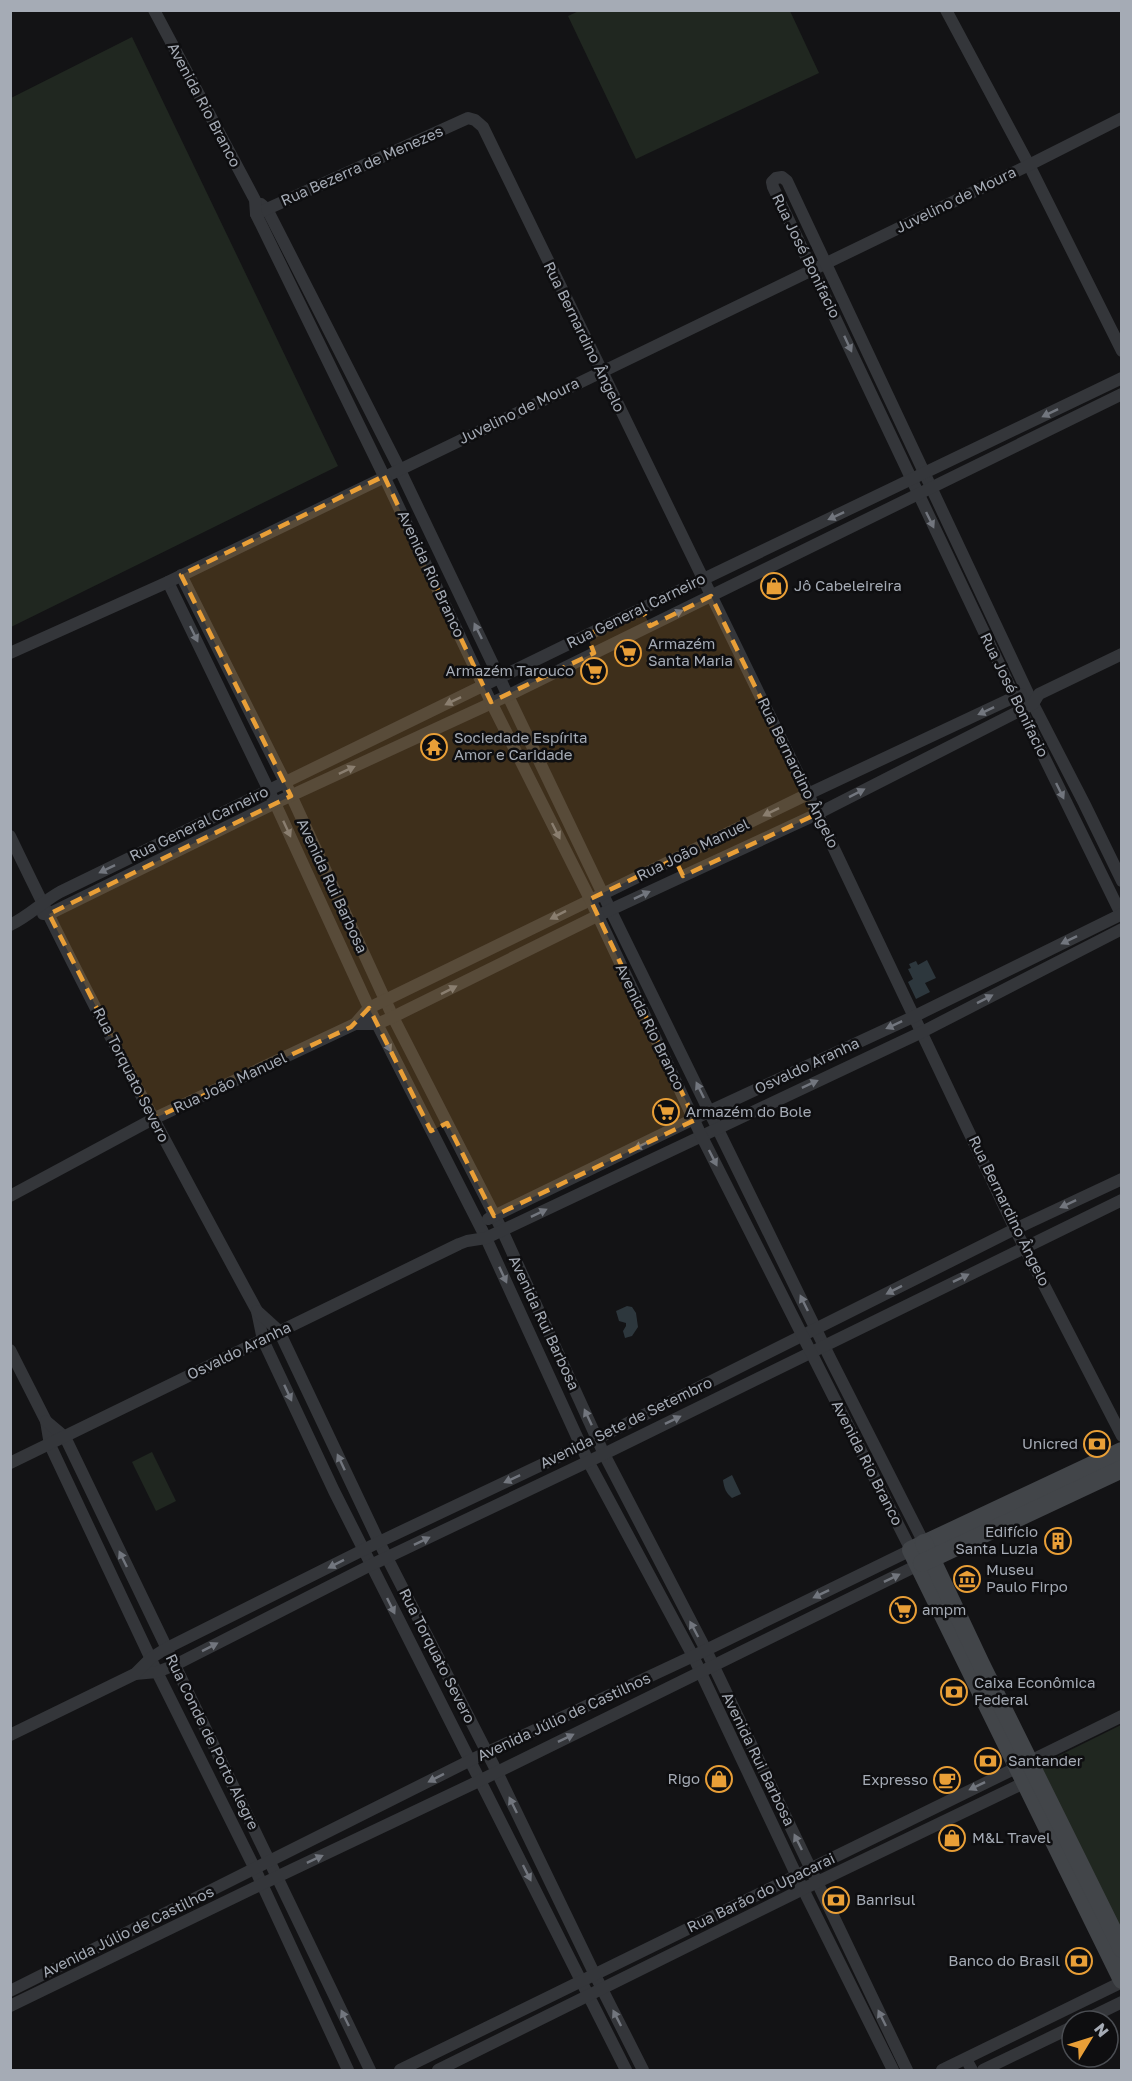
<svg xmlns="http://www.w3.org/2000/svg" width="1132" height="2081" font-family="'Golos Text',sans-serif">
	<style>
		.green { fill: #202720 }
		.water { fill: #2d373d }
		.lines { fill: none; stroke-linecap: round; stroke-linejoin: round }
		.street { stroke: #34363a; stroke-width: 12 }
		.secondary { stroke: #424549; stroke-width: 18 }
		.oneway { fill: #72767e }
		.marked { fill: #e99f37; fill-opacity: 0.2; stroke: #e99f37; stroke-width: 4.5; stroke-dasharray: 12 8; stroke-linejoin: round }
		.labels { text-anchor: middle; stroke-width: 5; stroke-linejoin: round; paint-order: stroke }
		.street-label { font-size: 15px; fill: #a5abb5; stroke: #0e0e10 }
		.poi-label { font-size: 15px; fill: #a5abb5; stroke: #0e0e10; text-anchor: start }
	</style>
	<rect width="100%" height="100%" fill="#131315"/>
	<g class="green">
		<path d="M581,10L790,11L819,73L636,159L568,16Z"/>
		<path d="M132,37L338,466L11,627V98Z"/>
		<path d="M152,1452L176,1501L156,1511L132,1462Z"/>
		<path d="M1121,1725V1933L1040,1765Z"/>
	</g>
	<g class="water">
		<path d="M927,960L936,978L925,983L930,992L916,999L908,982L913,979L908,969L911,968L909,964L916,961L918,965Z"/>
		<path d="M627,1306L632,1307L636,1313L638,1327L632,1336L625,1338L623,1331L626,1326V1323L619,1321L616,1311Z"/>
		<path d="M732,1475L741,1494L732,1498C726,1493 724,1488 723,1480Z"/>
	</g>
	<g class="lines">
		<g class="street">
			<path d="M946,10L1029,165L1122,351"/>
			<path d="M261,204L267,209L399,468L610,909L830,1358L924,1543"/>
			<path d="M256,214L468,118L475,120L483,127L808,794L1015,1229L1122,1436"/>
			<path d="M181,575L285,782L393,1017L502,1230L604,1454L706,1650L907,2070"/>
			<path d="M168,582L275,803L369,1008L486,1238L588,1461L693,1656L803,1889L893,2070"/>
			<path d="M10,653L168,582L1029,165L1122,118"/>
			<path d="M10,836C87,997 172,1154 257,1311L263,1340L334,1491L626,2070"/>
			<path d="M1122,881L1084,803L1033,704L787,181L782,177L776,178L772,182L773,187L1021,710L1122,916"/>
			<path d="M43,914H49L275,803L509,695L1122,394"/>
			<path d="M10,925C29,916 42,902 60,892L587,635L1122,378"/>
			<path d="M355,1024L369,1008L808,794L1021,694"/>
			<path d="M10,1196L153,1119L355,1024H377L393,1017L597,916L817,814L1033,704L1039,694L1122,654"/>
			<path d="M488,1219L710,1111L915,1016L1122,914"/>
			<path d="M257,1311L279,1331L379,1542L497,1772L595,1975L643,2070"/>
			<path d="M10,1350L46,1421L50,1445L157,1672L255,1869L348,2070"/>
			<path d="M46,1421L65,1437L370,2070"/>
			<path d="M10,1463L459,1244L467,1241L486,1238L922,1032L1122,929"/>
			<path d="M135,1674L157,1672L175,1665L371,1565L604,1454L1122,1200"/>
			<path d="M10,1735L135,1674L151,1658L167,1648L379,1542L598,1438L1015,1229L1122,1179"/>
			<path d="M10,1991L471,1760L706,1650L911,1550L701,1135L590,899L491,702L384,476L256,214L255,200L154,10"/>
			<path d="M10,2006L262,1884L481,1780L918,1565"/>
			<path d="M1083,2021L1122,2002"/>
			<path d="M966,2059L972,2070"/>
			<path d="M400,2070L1122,1716"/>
			<path d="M438,2070L803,1889L1030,1780"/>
			<path d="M942,2070L1122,1982"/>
			<path d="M983,2070L1072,2027"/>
		</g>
		<g class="secondary">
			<path d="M1122,1451L911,1550L1122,1980"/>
			<path d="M924,1543L981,1664L1122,1949"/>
			<path d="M922,1563L1122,1469"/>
		</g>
	</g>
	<defs><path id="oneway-solid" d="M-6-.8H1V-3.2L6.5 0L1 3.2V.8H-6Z" transform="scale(1.5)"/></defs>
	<g class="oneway">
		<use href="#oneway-solid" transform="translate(848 344) rotate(65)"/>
		<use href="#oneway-solid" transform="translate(1050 413) rotate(154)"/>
		<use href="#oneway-solid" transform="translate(836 516) rotate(155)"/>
		<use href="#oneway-solid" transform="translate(930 520) rotate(64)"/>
		<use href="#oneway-solid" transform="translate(675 614) rotate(-26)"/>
		<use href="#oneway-solid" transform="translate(478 631) rotate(-116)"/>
		<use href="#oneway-solid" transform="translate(194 634) rotate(64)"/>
		<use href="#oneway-solid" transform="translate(453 701) rotate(154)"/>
		<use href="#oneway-solid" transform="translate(986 711) rotate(155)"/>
		<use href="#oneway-solid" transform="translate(347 770) rotate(-25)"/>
		<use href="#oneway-solid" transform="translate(1060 791) rotate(64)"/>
		<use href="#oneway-solid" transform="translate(857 793) rotate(-27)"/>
		<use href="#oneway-solid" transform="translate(771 812) rotate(154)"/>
		<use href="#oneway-solid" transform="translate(287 829) rotate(65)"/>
		<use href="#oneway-solid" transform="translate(556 831) rotate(63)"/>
		<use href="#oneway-solid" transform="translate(107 869) rotate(154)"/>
		<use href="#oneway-solid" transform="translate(642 895) rotate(-25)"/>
		<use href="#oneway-solid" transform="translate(558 915) rotate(153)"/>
		<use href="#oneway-solid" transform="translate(1069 940) rotate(154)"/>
		<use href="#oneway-solid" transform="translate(449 990) rotate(-27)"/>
		<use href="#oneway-solid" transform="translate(985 999) rotate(-27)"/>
		<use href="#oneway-solid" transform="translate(894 1025) rotate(155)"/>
		<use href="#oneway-solid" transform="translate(387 1044) rotate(63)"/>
		<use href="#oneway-solid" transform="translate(810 1084) rotate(-25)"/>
		<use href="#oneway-solid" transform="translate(700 1090) rotate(-116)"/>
		<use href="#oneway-solid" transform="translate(642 1145) rotate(154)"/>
		<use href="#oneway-solid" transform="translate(713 1158) rotate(63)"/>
		<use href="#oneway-solid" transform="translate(1068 1204) rotate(155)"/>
		<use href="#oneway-solid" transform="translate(539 1213) rotate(-26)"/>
		<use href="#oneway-solid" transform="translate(503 1275) rotate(65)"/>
		<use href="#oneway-solid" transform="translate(961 1278) rotate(-26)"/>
		<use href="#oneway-solid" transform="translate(894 1290) rotate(153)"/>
		<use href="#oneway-solid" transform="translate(804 1303) rotate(-116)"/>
		<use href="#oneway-solid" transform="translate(288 1393) rotate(65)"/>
		<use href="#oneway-solid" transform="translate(588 1417) rotate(-115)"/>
		<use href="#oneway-solid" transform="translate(673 1420) rotate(-26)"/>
		<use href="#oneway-solid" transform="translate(341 1462) rotate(-115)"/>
		<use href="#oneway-solid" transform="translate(512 1479) rotate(155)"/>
		<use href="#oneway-solid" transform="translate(422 1541) rotate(-26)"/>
		<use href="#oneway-solid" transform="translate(123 1559) rotate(-116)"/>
		<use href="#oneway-solid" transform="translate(336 1564) rotate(153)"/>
		<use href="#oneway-solid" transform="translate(892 1578) rotate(-26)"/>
		<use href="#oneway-solid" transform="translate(821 1594) rotate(154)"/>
		<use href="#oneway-solid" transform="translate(391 1606) rotate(64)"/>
		<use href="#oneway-solid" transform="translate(694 1629) rotate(-118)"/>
		<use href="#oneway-solid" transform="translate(210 1647) rotate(-27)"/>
		<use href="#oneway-solid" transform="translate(566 1738) rotate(-26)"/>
		<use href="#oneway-solid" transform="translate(436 1778) rotate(153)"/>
		<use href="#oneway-solid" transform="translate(977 1786) rotate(154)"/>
		<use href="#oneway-solid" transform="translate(513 1805) rotate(-116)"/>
		<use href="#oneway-solid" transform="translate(798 1842) rotate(-116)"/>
		<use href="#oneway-solid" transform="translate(315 1859) rotate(-25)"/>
		<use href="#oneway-solid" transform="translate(527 1873) rotate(63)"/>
		<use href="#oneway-solid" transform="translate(345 2018) rotate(-116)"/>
		<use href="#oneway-solid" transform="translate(617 2018) rotate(-117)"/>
		<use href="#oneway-solid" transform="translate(882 2018) rotate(-116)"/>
	</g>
	<path class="marked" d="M384,476L491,702L594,653L587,635L642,609L650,626L711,596L817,814L683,876L675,859L590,899L695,1120L494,1216L447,1123L431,1131L369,1008L351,1027L153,1119L49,914L291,796L181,575Z"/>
	<defs>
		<symbol id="shop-ring" viewBox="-11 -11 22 22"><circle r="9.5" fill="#0e0e10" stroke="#e99f37" stroke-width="1.5"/><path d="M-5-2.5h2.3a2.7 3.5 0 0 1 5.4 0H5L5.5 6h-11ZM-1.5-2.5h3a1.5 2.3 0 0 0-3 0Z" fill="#e99f37"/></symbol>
		<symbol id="supermarket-ring" viewBox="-11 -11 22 22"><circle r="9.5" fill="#0e0e10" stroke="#e99f37" stroke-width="1.5"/><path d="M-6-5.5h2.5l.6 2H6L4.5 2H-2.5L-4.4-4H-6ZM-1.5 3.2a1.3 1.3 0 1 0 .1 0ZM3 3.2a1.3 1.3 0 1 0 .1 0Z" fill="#e99f37"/></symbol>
		<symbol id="temple-ring" viewBox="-11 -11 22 22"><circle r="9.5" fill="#0e0e10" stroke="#e99f37" stroke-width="1.5"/><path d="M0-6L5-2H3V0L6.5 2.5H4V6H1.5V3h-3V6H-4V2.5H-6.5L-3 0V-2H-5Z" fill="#e99f37"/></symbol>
		<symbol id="bank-ring" viewBox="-11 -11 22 22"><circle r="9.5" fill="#0e0e10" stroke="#e99f37" stroke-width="1.5"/><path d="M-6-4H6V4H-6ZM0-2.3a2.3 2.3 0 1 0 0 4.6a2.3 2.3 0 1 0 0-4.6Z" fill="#e99f37"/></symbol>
		<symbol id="building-ring" viewBox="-11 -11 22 22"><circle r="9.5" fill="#0e0e10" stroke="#e99f37" stroke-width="1.5"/><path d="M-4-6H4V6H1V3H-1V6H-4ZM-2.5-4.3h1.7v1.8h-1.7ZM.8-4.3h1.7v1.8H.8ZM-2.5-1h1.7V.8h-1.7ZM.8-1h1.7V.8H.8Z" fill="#e99f37"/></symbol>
		<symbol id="museum-ring" viewBox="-11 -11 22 22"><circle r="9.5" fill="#0e0e10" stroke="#e99f37" stroke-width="1.5"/><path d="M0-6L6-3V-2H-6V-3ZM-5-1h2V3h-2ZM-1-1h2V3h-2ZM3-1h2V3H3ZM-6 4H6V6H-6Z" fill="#e99f37"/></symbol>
		<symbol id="cafe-ring" viewBox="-11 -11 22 22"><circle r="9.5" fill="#0e0e10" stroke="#e99f37" stroke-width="1.5"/><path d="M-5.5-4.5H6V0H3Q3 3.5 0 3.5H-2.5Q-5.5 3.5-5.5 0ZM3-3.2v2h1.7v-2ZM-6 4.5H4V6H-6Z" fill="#e99f37"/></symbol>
	</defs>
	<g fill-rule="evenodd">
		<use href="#shop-ring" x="759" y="571" width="30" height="30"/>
		<use href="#supermarket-ring" x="613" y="638" width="30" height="30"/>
		<use href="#supermarket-ring" x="579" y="656" width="30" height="30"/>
		<use href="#temple-ring" x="419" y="732" width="30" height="30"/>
		<use href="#supermarket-ring" x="651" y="1097" width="30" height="30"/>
		<use href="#bank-ring" x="1082" y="1429" width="30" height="30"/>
		<use href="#building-ring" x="1043" y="1526" width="30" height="30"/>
		<use href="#museum-ring" x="952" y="1564" width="30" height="30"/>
		<use href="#supermarket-ring" x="888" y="1595" width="30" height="30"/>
		<use href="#bank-ring" x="939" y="1677" width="30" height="30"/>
		<use href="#bank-ring" x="973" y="1746" width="30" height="30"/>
		<use href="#shop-ring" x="704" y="1764" width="30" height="30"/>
		<use href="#cafe-ring" x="932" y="1765" width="30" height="30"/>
		<use href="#shop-ring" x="937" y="1823" width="30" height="30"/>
		<use href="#bank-ring" x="821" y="1885" width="30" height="30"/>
		<use href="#bank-ring" x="1064" y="1946" width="30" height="30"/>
	</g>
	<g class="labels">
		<g class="street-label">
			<text transform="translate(204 105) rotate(62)" y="5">Avenida Rio Branco</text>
			<text transform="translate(362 166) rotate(-24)" y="5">Rua Bezerra de Menezes</text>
			<text transform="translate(956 200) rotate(-26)" y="5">Juvelino de Moura</text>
			<text transform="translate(806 256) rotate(64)" y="5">Rua José Bonifacio</text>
			<text transform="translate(584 337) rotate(64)" y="5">Rua Bernardino Ângelo</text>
			<text transform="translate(519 411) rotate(-26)" y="5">Juvelino de Moura</text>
			<text transform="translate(431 574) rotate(65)" y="5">Avenida Rio Branco</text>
			<text transform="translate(636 611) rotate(-26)" y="5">Rua General Carneiro</text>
			<text transform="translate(1014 695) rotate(64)" y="5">Rua José Bonifacio</text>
			<text transform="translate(798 773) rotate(64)" y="5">Rua Bernardino Ângelo</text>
			<text transform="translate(199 824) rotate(-26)" y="5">Rua General Carneiro</text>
			<text transform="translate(693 850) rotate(-26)" y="5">Rua João Manuel</text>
			<text transform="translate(332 886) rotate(65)" y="5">Avenida Rui Barbosa</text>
			<text transform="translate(650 1027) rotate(64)" y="5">Avenida Rio Branco</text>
			<text transform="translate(807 1066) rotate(-25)" y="5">Osvaldo Aranha</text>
			<text transform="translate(131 1075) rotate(63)" y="5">Rua Torquato Severo</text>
			<text transform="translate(230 1083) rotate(-25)" y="5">Rua João Manuel</text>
			<text transform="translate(1009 1211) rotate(64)" y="5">Rua Bernardino Ângelo</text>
			<text transform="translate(544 1323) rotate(65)" y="5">Avenida Rui Barbosa</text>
			<text transform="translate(239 1351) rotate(-26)" y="5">Osvaldo Aranha</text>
			<text transform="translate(626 1423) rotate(-26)" y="5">Avenida Sete de Setembro</text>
			<text transform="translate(867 1463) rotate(63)" y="5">Avenida Rio Branco</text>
			<text transform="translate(437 1656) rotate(63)" y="5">Rua Torquato Severo</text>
			<text transform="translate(564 1717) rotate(-25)" y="5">Avenida Júlio de Castilhos</text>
			<text transform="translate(212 1742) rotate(64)" y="5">Rua Conde de Porto Alegre</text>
			<text transform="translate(758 1759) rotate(64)" y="5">Avenida Rui Barbosa</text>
			<text transform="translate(761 1893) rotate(-26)" y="5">Rua Barão do Upacarai</text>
			<text transform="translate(128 1932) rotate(-26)" y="5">Avenida Júlio de Castilhos</text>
		</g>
		<g class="poi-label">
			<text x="794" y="591">Jô Cabeleireira</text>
			<text x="648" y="649">Armazém<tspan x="648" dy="17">Santa Maria</tspan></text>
			<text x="574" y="676" text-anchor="end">Armazém Tarouco</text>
			<text x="454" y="743">Sociedade Espírita<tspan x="454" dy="17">Amor e Caridade</tspan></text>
			<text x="686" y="1117">Armazém do Bole</text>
			<text x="1078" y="1449" text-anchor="end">Unicred</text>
			<text x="1038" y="1537" text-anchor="end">Edifício<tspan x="1038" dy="17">Santa Luzia</tspan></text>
			<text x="986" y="1575">Museu<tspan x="986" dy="17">Paulo Firpo</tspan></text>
			<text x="922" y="1615">ampm</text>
			<text x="974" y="1688">Caixa Econômica<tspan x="974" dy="17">Federal</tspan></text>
			<text x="1008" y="1766">Santander</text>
			<text x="700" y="1784" text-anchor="end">Rigo</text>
			<text x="928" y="1785" text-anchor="end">Expresso</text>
			<text x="972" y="1843">M&amp;L Travel</text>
			<text x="856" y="1905">Banrisul</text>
			<text x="1060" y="1966" text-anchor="end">Banco do Brasil</text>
		</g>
	</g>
	<rect width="1132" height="2081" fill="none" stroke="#a5abb5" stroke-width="24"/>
	<g transform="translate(1090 2039) rotate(52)"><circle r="28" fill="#0e0e10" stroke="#4a4d52" stroke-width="1.5"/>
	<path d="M0-4.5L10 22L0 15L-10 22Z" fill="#e99f37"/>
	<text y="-9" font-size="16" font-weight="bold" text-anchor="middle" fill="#a5abb5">N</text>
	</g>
</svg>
